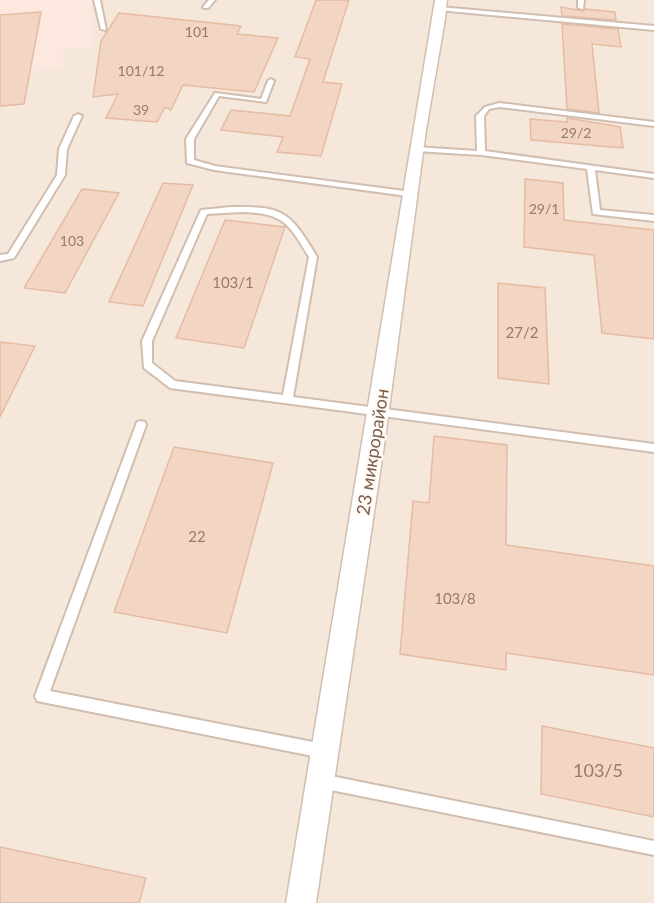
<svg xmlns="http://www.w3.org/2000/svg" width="654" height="903" font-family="Lato,sans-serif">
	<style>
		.residential { fill: #f5e8da }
		.commercial { fill: #fde8e0 }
		.building { fill: #f3d5c3; stroke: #e6bba3; stroke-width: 1.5 }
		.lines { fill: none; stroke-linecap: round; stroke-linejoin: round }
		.service-casing { stroke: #d1beb0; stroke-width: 4 }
		.minor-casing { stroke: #d1beb0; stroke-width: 3 }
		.service { fill: #fff; fill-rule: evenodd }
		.minor { fill: #fff; fill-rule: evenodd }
		.labels { text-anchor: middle; stroke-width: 5; stroke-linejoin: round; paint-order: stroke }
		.far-number-label { font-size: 14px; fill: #987a6a }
		.number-label { font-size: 15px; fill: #987a6a }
		.street-label { font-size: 18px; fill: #7a5c4d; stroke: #fffaf3 }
		.near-number-label { font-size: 18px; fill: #987a6a }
	</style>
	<rect width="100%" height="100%" fill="#fdf6ec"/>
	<rect class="residential" x="0" y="0" width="654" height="903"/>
	<path class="commercial" d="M0,0H92L94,48L63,49L62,69L0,73Z"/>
	<g class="building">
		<path d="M316,0H349L323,82L342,84L321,156L277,152L283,137L221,130L231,110L290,116L310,59L295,57Z"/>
		<path d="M561,7L583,11L585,9L615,12L616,20L562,16Z"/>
		<path d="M41,12L24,104L0,106V15Z"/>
		<path d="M119,13L241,26L237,34L278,38L254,92L183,85L171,110L165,107L157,122L106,118L118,94L93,97L101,41Z"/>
		<path d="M562,24L618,29L621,47L592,44L599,113L567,109Z"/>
		<path d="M567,118L620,127L623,148L531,140L530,119L567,122Z"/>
		<path d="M525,179L563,183L564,220L654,230V339L602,333L594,255L524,247Z"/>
		<path d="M163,183L193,185L143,306L109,302Z"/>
		<path d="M82,189L119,193L65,293L24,288Z"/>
		<path d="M225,220L285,227L244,348L176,338Z"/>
		<path d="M498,283L545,288L549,384L498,378Z"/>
		<path d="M0,342L35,346L0,417Z"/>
		<path d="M434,436L507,445L506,545L654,566V675L506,653V670L400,654L413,501L429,503Z"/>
		<path d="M174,447L273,463L227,633L114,612Z"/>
		<path d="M542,726L654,748V817L541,794Z"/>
		<path d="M0,847L146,878L139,903H0Z"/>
	</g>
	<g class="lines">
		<defs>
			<g id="service">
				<path d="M94,0H100L106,30L101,29Z"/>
				<path d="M209,0H215L208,8H204L203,7Z"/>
				<path d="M578,0H584L583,9L578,8Z"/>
				<path d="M440,7L654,26V30L438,10L437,9Z"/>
				<path d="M271,79L274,81L266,102L219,96L194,139V160L215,166L412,192L416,195L415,197L214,170L187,163L186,139L215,93L261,99L268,81Z"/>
				<path d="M499,103L654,122V126L499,107L489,109L484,116L485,151L654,174V178L595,170L600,210L654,215V221L593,214L587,169L481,155L416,151L412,149L416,147L477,151L476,116L485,107Z"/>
				<path d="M78,114L82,116L67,149L65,175L14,258L0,261V255L8,254L57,175L59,149L74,116Z"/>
				<path d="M231,207C284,206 290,212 317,257L293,397L654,444V452L170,388L144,368L142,341L201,210ZM241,212C283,213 288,222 309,257L283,395L175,381L152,363V341L207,214Z"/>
				<path d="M141,421L145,422L146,425L50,691L323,744L328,746L330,751L328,756L323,758L37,701L35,696L136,425L137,422Z"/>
				<path d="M321,774L654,841V855L321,788L316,786L314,781L316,776Z"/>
			</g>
			<path id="minor" d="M435,0H447L445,19L426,130L386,432L316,903H286Z"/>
		</defs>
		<use href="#service" class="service-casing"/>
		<use href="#minor" class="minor-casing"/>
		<use href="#service" class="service"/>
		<use href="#minor" class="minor"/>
	</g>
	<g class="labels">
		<g class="far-number-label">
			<text x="197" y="37">101</text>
			<text x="141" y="76">101/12</text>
			<text x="141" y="115">39</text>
			<text x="576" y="138">29/2</text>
			<text x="544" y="214">29/1</text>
			<text x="72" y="246">103</text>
		</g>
		<g class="number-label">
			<text x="233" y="288">103/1</text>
			<text x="522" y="338">27/2</text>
			<text x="197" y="542">22</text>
			<text x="455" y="604">103/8</text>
		</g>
		<g class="street-label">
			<text transform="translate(373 452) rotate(-81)" y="6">23 микрорайон</text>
		</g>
		<g class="near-number-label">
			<text x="598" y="777">103/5</text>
		</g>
	</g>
</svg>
